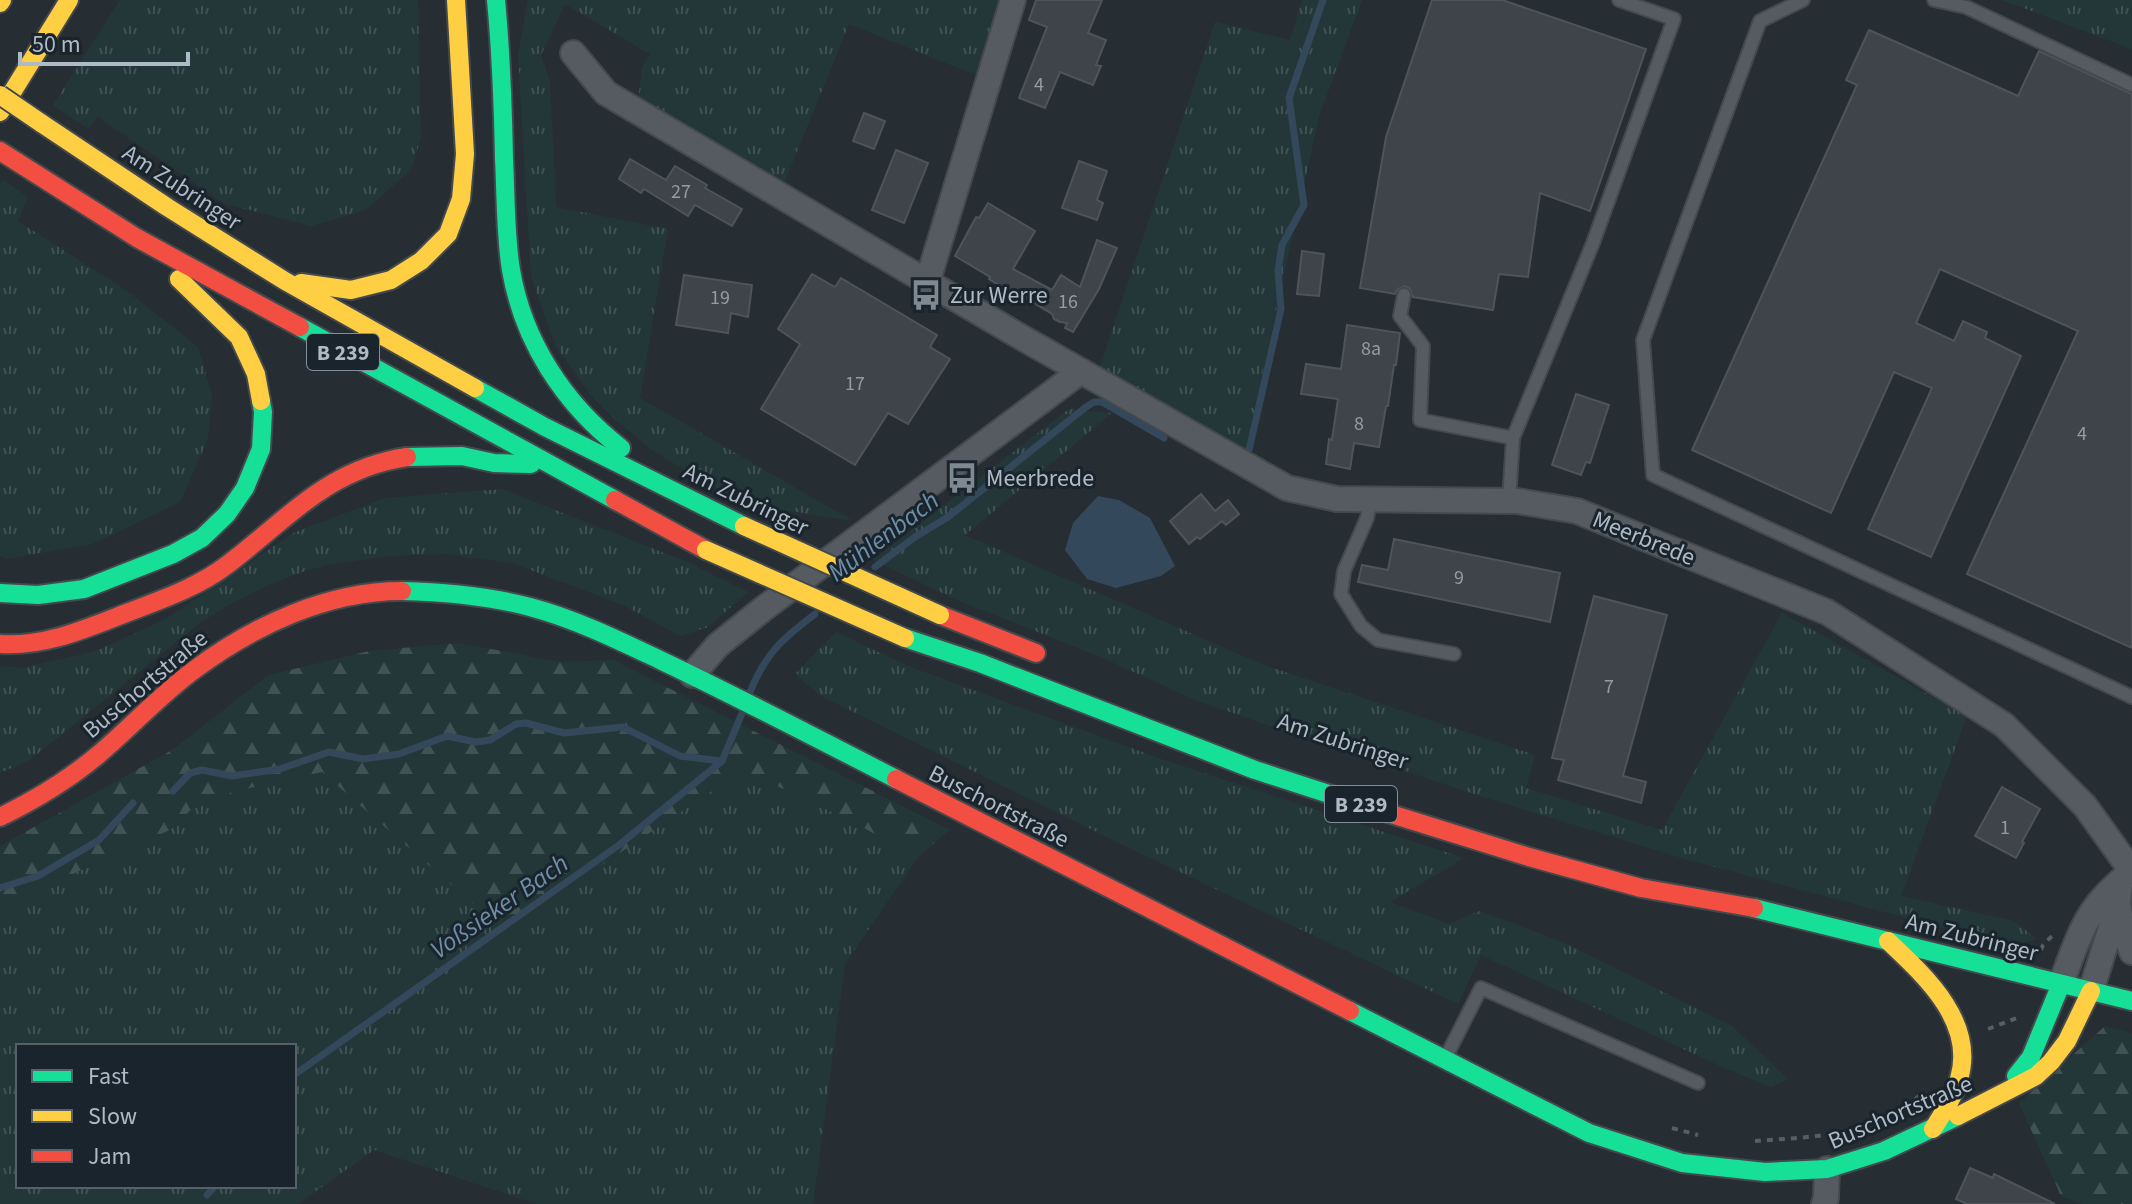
<svg xmlns="http://www.w3.org/2000/svg" width="2132" height="1204" font-family="'Source Sans 3',sans-serif">
	<style>
		.grass { fill: url(#grass-tufts); fill-rule: evenodd }
		.forest { fill: url(#forest-firs) }
		.water { fill: #33495b }
		.lines { fill: none; stroke-linecap: round; stroke-linejoin: round }
		.stream { stroke: #33495b; stroke-width: 7 }
		.building { fill: #3e4449; stroke: #4d545b; stroke-width: 2 }
		.lane-casing { stroke: #44494d; stroke-width: 16 }
		.street-casing { stroke: #44494d; stroke-width: 28 }
		.fast-casing { stroke: #44494d; stroke-width: 22 }
		.slow-casing { stroke: #44494d; stroke-width: 22 }
		.jam-casing { stroke: #44494d; stroke-width: 22 }
		.path { stroke: #585f64; stroke-width: 4; stroke-dasharray: 6 6; stroke-linecap: butt }
		.lane { stroke: #565b61; stroke-width: 12 }
		.street { stroke: #565b61; stroke-width: 24 }
		.fast { stroke: #16e098; stroke-width: 18 }
		.slow { stroke: #ffcf43; stroke-width: 18 }
		.jam { stroke: #f24e42; stroke-width: 18 }
		.slow-bridge-casing { stroke: #42494e; stroke-width: 22; stroke-linecap: butt }
		.slow-bridge { stroke: #ffcf43; stroke-width: 18 }
		.labels { text-anchor: middle; stroke-width: 6; stroke-linejoin: round; paint-order: stroke }
		.number-label { font-size: 20px; fill: #929ca6 }
		.shield { fill: #1a242d; stroke: #828d97; stroke-width: 2 }
		.shield-label { font-size: 22px; font-weight: bold; fill: #aebac5 }
		.street-label { font-size: 24px; fill: #aebac5; stroke: #1a242d }
		.poi-label { font-size: 24px; fill: #aebac5; stroke: #1a242d; text-anchor: start }
		.water-label { font-size: 26px; font-style: italic; fill: #6f8fa9; stroke: #1a242d }
	</style>
	<defs>
		<pattern id="grass-tufts" width="24" height="20" patternUnits="userSpaceOnUse" patternTransform="scale(2)"><rect width="24" height="20" fill="#233738"/><path d="M3 7l-1-3M5 7V3M7 7l1-3M15 17l-1-3M17 17v-4M19 17l1-3" fill="none" stroke="#405253"/></pattern>
		<pattern id="forest-firs" width="22" height="20" patternUnits="userSpaceOnUse" patternTransform="scale(2)"><rect width="22" height="20" fill="#233738"/><path d="M5 1l3.5 6h-7zM16 11l3.5 6h-7z" fill="#405253"/></pattern>
	</defs>
	<rect width="100%" height="100%" fill="#262d33"/>
	<g class="grass">
		<path d="M120,0H418L421,138L411,170L365,210L311,226L223,203L98,117L88,129L53,105Z"/>
		<path d="M528,0H1007L983,78L849,24L783,186L638,100L642,68L650,54L565,4L541,55L550,82L556,207L668,229L640,398L853,521L747,504L701,480L652,450L614,419L590,394L555,345L531,276L518,55Z"/>
		<path d="M1302,0H1362L1319,116L1245,452L1100,367L1215,22L1290,40Z"/>
		<path d="M2002,0H2132V49Z"/>
		<path d="M3,180L28,197L18,221L127,291L198,347L212,395L208,439L180,502L92,544L6,559L0,556V184Z"/>
		<path d="M1069,409L1112,413L965,535L1264,665L1535,755L1526,788L1662,830L1782,613L1967,716L1901,896L2014,921L2037,939L2013,946L1685,859L1477,795L1200,702L1096,655L959,601L873,560Z"/>
		<path d="M502,489L687,562L748,592L708,627L681,636L623,605L512,563L444,554L387,556L327,565L305,571L268,585L232,603L201,622L30,760L0,773V666L22,668L96,651L166,619L293,533L385,498Z"/>
		<path d="M836,632L908,666L1164,760L1464,858L1390,902L1449,924L1480,911L1560,941L1732,1026L1788,1079L1771,1087L1718,1065L1481,955L1458,1004L1121,844L821,696L795,674Z"/>
		<path d="M743,770L845,818L918,857L845,964L813,1204H537L374,1150L298,1204H0V907L170,830L202,799L322,772L504,931ZM18,1046H294V1186H18Z"/>
	</g>
	<g class="forest">
		<path d="M458,643L561,662L613,660L950,830L918,857L845,818L743,770L504,931L322,772L202,799L170,830L0,907V846L172,750L269,675L369,651Z"/>
		<path d="M2105,1026L2132,1033V1204H2082L2061,1196L2019,1103Z"/>
	</g>
	<path class="water" d="M1098,496L1119,500L1150,518L1175,566L1161,576L1116,588L1087,579L1065,550L1073,523Z"/>
	<g class="lines">
		<g class="stream">
			<path d="M1249,450L1281,309L1278,270L1282,245L1304,205L1289,98L1323,0"/>
			<path d="M875,567L915,537L948,517L1086,407L1094,402H1102L1164,438"/>
			<path d="M750,692C766,653 782,639 815,614"/>
			<path d="M173,791L190,773L202,770L232,776L280,769L329,752L363,759L399,754L447,736L476,742L490,740L516,724L526,723L564,733L623,727L680,756L722,761"/>
			<path d="M0,888L38,876L99,840L133,803"/>
			<path d="M294,1075L619,845L722,761L743,711"/>
			<path d="M207,1195L215,1186"/>
		</g>
	</g>
	<g class="building">
		<path d="M1036,0H1102L1088,33L1106,40L1096,65L1101,66L1093,85L1060,72L1045,108L1019,98L1047,27L1029,20Z"/>
		<path d="M1432,0H1502L1646,49L1590,211L1540,193L1528,277L1499,274L1493,310L1413,297L1410,289L1405,286L1398,289L1395,294L1360,288L1386,137Z"/>
		<path d="M1869,30L2018,96L2039,51L2132,94V648L1967,574L2078,331L1940,269L1916,323L1954,341L1963,321L1987,332L1985,338L2021,356L1931,557L1868,529L1932,388L1894,372L1831,513L1692,450L1857,85L1846,80Z"/>
		<path d="M864,113L885,121L874,149L853,141Z"/>
		<path d="M896,150L928,163L904,223L872,210Z"/>
		<path d="M630,159L666,180L675,166L707,185L705,188L742,209L732,226L695,205L688,216L644,189L641,193L619,179Z"/>
		<path d="M1079,161L1107,171L1097,200L1103,203L1097,220L1062,208Z"/>
		<path d="M988,203L1035,231L1013,269L1052,290L1061,275L1080,287L1097,240L1117,248L1099,289L1073,332L1065,328L1067,323L1060,322L1054,319L1052,314L1016,292L1015,294L989,279L990,277L955,256L976,217L979,218Z"/>
		<path d="M1302,251L1324,254L1319,296L1297,294Z"/>
		<path d="M812,274L835,287L841,278L937,335L930,347L950,359L908,424L888,413L855,465L761,409L800,344L778,329Z"/>
		<path d="M684,275L752,285L748,317L731,313L728,333L676,325Z"/>
		<path d="M1347,325L1400,333L1396,365H1394L1388,406H1386L1379,447L1354,443L1350,469L1326,464L1329,439L1332,440L1338,399L1301,394L1306,364L1341,369Z"/>
		<path d="M1576,394L1609,405L1590,463L1586,462L1581,475L1552,465Z"/>
		<path d="M1201,494L1215,511L1228,500L1239,514L1226,525L1222,521L1200,539L1197,537L1189,544L1170,521Z"/>
		<path d="M1394,539L1560,573L1550,622L1358,582L1362,565L1388,570Z"/>
		<path d="M1594,596L1667,615L1623,776L1646,782L1641,803L1558,780L1564,760L1552,758Z"/>
		<path d="M2002,787L2040,809L2022,842L2024,843L2016,858L1975,836Z"/>
		<path d="M1970,1168L1993,1178L1994,1174L2055,1204H1967L1956,1199Z"/>
	</g>
	<g class="lines">
		<defs>
			<g id="lane">
				<path d="M1803,0L1760,21L1643,340L1653,475L2132,697"/>
				<path d="M1934,0L1966,7L2132,85"/>
				<path d="M1404,295L1400,316L1423,346L1420,420L1513,438L1593,243L1674,19L1619,0"/>
				<path d="M1371,499L1367,518L1344,571L1341,594L1361,626L1378,640L1454,654"/>
				<path d="M1509,501L1513,438"/>
				<path d="M1446,1057L1481,988L1698,1083"/>
			</g>
			<g id="street">
				<path d="M573,53L606,93L1014,333L1287,488L1337,499L1517,501L1577,511L1827,612L2004,725L2085,806L2131,870"/>
				<path d="M928,280L1013,0"/>
				<path d="M692,675L718,645L763,609L1081,371"/>
				<path d="M2118,905L2123,930L2132,952"/>
				<path d="M2061,984C2072,955 2082,920 2104,897C2113,887 2123,879 2132,870"/>
				<path d="M2091,991L2118,905L2120,883"/>
				<path d="M1824,1204L1826,1198L1827,1169"/>
			</g>
			<g id="fast">
				<path d="M496,0C501,53 503,106 504,159C506,196 505,233 511,270C523,341 564,404 621,448"/>
				<path d="M300,327L615,500"/>
				<path d="M475,388L545,427L744,526"/>
				<path d="M407,457L462,456L494,463L531,464"/>
				<path d="M402,591C446,592 488,596 530,607C575,619 618,640 660,660C740,698 818,739 896,779"/>
				<path d="M0,593L38,595L84,589L173,554L202,538L227,514L245,488L261,449L263,412L261,401"/>
				<path d="M905,638L980,663L1255,770L1375,809"/>
				<path d="M1754,908L2132,1001"/>
				<path d="M1350,1011L1589,1133L1682,1163L1765,1172L1827,1169L1884,1151L1958,1116"/>
				<path d="M2016,1076L2031,1057L2061,984"/>
			</g>
			<g id="slow">
				<path d="M0,3L2,0"/>
				<path d="M0,112L69,0"/>
				<path d="M41,123L167,207L285,281L475,388"/>
				<path d="M179,279L239,337L256,374L261,401"/>
				<path d="M301,283L351,290L391,280L421,261L448,234L461,199L465,154L456,0"/>
				<path d="M1888,941C1925,976 1976,1022 1959,1079C1954,1097 1943,1113 1933,1129"/>
				<path d="M1958,1116L2036,1076L2051,1062L2067,1041L2091,991"/>
			</g>
			<g id="jam">
				<path d="M0,151L137,238L300,327"/>
				<path d="M615,500L706,550"/>
				<path d="M940,615L1036,653"/>
				<path d="M0,644C46,647 87,628 129,612C163,599 198,587 227,565C288,519 327,469 407,457"/>
				<path d="M896,779L1350,1011"/>
				<path d="M1375,809L1529,857L1641,888L1754,908"/>
				<path d="M0,817C35,800 68,780 98,755C130,728 160,695 194,670C253,626 327,591 402,591"/>
			</g>
		</defs>
		<use href="#lane" class="lane-casing"/>
		<use href="#street" class="street-casing"/>
		<use href="#fast" class="fast-casing"/>
		<use href="#slow" class="slow-casing"/>
		<use href="#jam" class="jam-casing"/>
		<g class="path">
			<path d="M2041,950L2043,945L2055,933"/>
			<path d="M1988,1029L2017,1018"/>
			<path d="M1672,1128L1698,1135"/>
			<path d="M1755,1141C1810,1137 1878,1136 1920,1095"/>
		</g>
		<use href="#lane" class="lane"/>
		<use href="#street" class="street"/>
		<use href="#fast" class="fast"/>
		<use href="#slow" class="slow"/>
		<use href="#jam" class="jam"/>
		<defs>
			<g id="slow-bridge">
				<path d="M0,95L41,123"/>
				<path d="M744,526L940,615"/>
				<path d="M706,550L905,638"/>
			</g>
		</defs>
		<use href="#slow-bridge" class="slow-bridge-casing"/>
		<use href="#slow-bridge" class="slow-bridge"/>
	</g>
	<defs>
		<symbol id="bus-bare" viewBox="-9 -9 18 18"><path d="M-5-6H5V4H4V6H2V4H-2V6H-4V4H-5ZM-3.5-4V0h7V-4ZM-3.5 1.2v1.5H-2V1.2ZM2 1.2v1.5H3.5V1.2Z" fill="#7e8992" stroke="#1a242d" stroke-width="2.5" paint-order="stroke"/></symbol>
	</defs>
	<g fill-rule="evenodd">
		<use href="#bus-bare" x="904" y="273" width="44" height="44"/>
		<use href="#bus-bare" x="940" y="456" width="44" height="44"/>
	</g>
	<g class="labels">
		<g class="number-label">
			<text x="1039" y="91">4</text>
			<text x="681" y="198">27</text>
			<text x="720" y="304">19</text>
			<text x="1068" y="308">16</text>
			<text x="1371" y="355">8a</text>
			<text x="855" y="390">17</text>
			<text x="1359" y="430">8</text>
			<text x="2082" y="440">4</text>
			<text x="1459" y="584">9</text>
			<text x="1609" y="693">7</text>
			<text x="2005" y="834">1</text>
		</g>
		<g class="shield">
			<rect x="307" y="334" width="72" height="36" rx="6"/>
			<rect x="1325" y="786" width="72" height="36" rx="6"/>
		</g>
		<g class="shield-label">
			<text x="343" y="360">B 239</text>
			<text x="1361" y="812">B 239</text>
		</g>
		<g class="street-label">
			<text transform="translate(182 187) rotate(33)" y="8">Am Zubringer</text>
			<text transform="translate(746 499) rotate(26)" y="8">Am Zubringer</text>
			<text transform="translate(1644 538) rotate(22)" y="8">Meerbrede</text>
			<text transform="translate(145 684) rotate(-40)" y="8">Buschortstraße</text>
			<text transform="translate(1343 741) rotate(18)" y="8">Am Zubringer</text>
			<text transform="translate(999 806) rotate(27)" y="8">Buschortstraße</text>
			<text transform="translate(1972 937) rotate(14)" y="8">Am Zubringer</text>
			<text transform="translate(1900 1112) rotate(-23)" y="8">Buschortstraße</text>
		</g>
		<g class="poi-label">
			<text x="950" y="303">Zur Werre</text>
			<text x="986" y="486">Meerbrede</text>
		</g>
		<g class="water-label">
			<text transform="translate(883 536) rotate(-37)" y="9">Mühlenbach</text>
			<text transform="translate(499 906) rotate(-35)" y="9">Voßsieker Bach</text>
		</g>
	</g>
	<rect x="16" y="1044" width="280" height="144" fill="#1a242d" stroke="#55606a" stroke-width="2"/>
	<rect x="32" y="1070" width="40" height="12" fill="#16e098" stroke="#55606a" stroke-width="2"/>
	<text x="88" y="1084" font-size="24" fill="#aebac5">Fast</text>
	<rect x="32" y="1110" width="40" height="12" fill="#ffcf43" stroke="#55606a" stroke-width="2"/>
	<text x="88" y="1124" font-size="24" fill="#aebac5">Slow</text>
	<rect x="32" y="1150" width="40" height="12" fill="#f24e42" stroke="#55606a" stroke-width="2"/>
	<text x="88" y="1164" font-size="24" fill="#aebac5">Jam</text>
	<path d="M20 52v12h168v-12" fill="none" stroke="#aebac5" stroke-width="4"/>
	<text x="32" y="52" font-size="24" fill="#aebac5" stroke="#1a242d" stroke-width="6" paint-order="stroke">50 m</text>
</svg>
